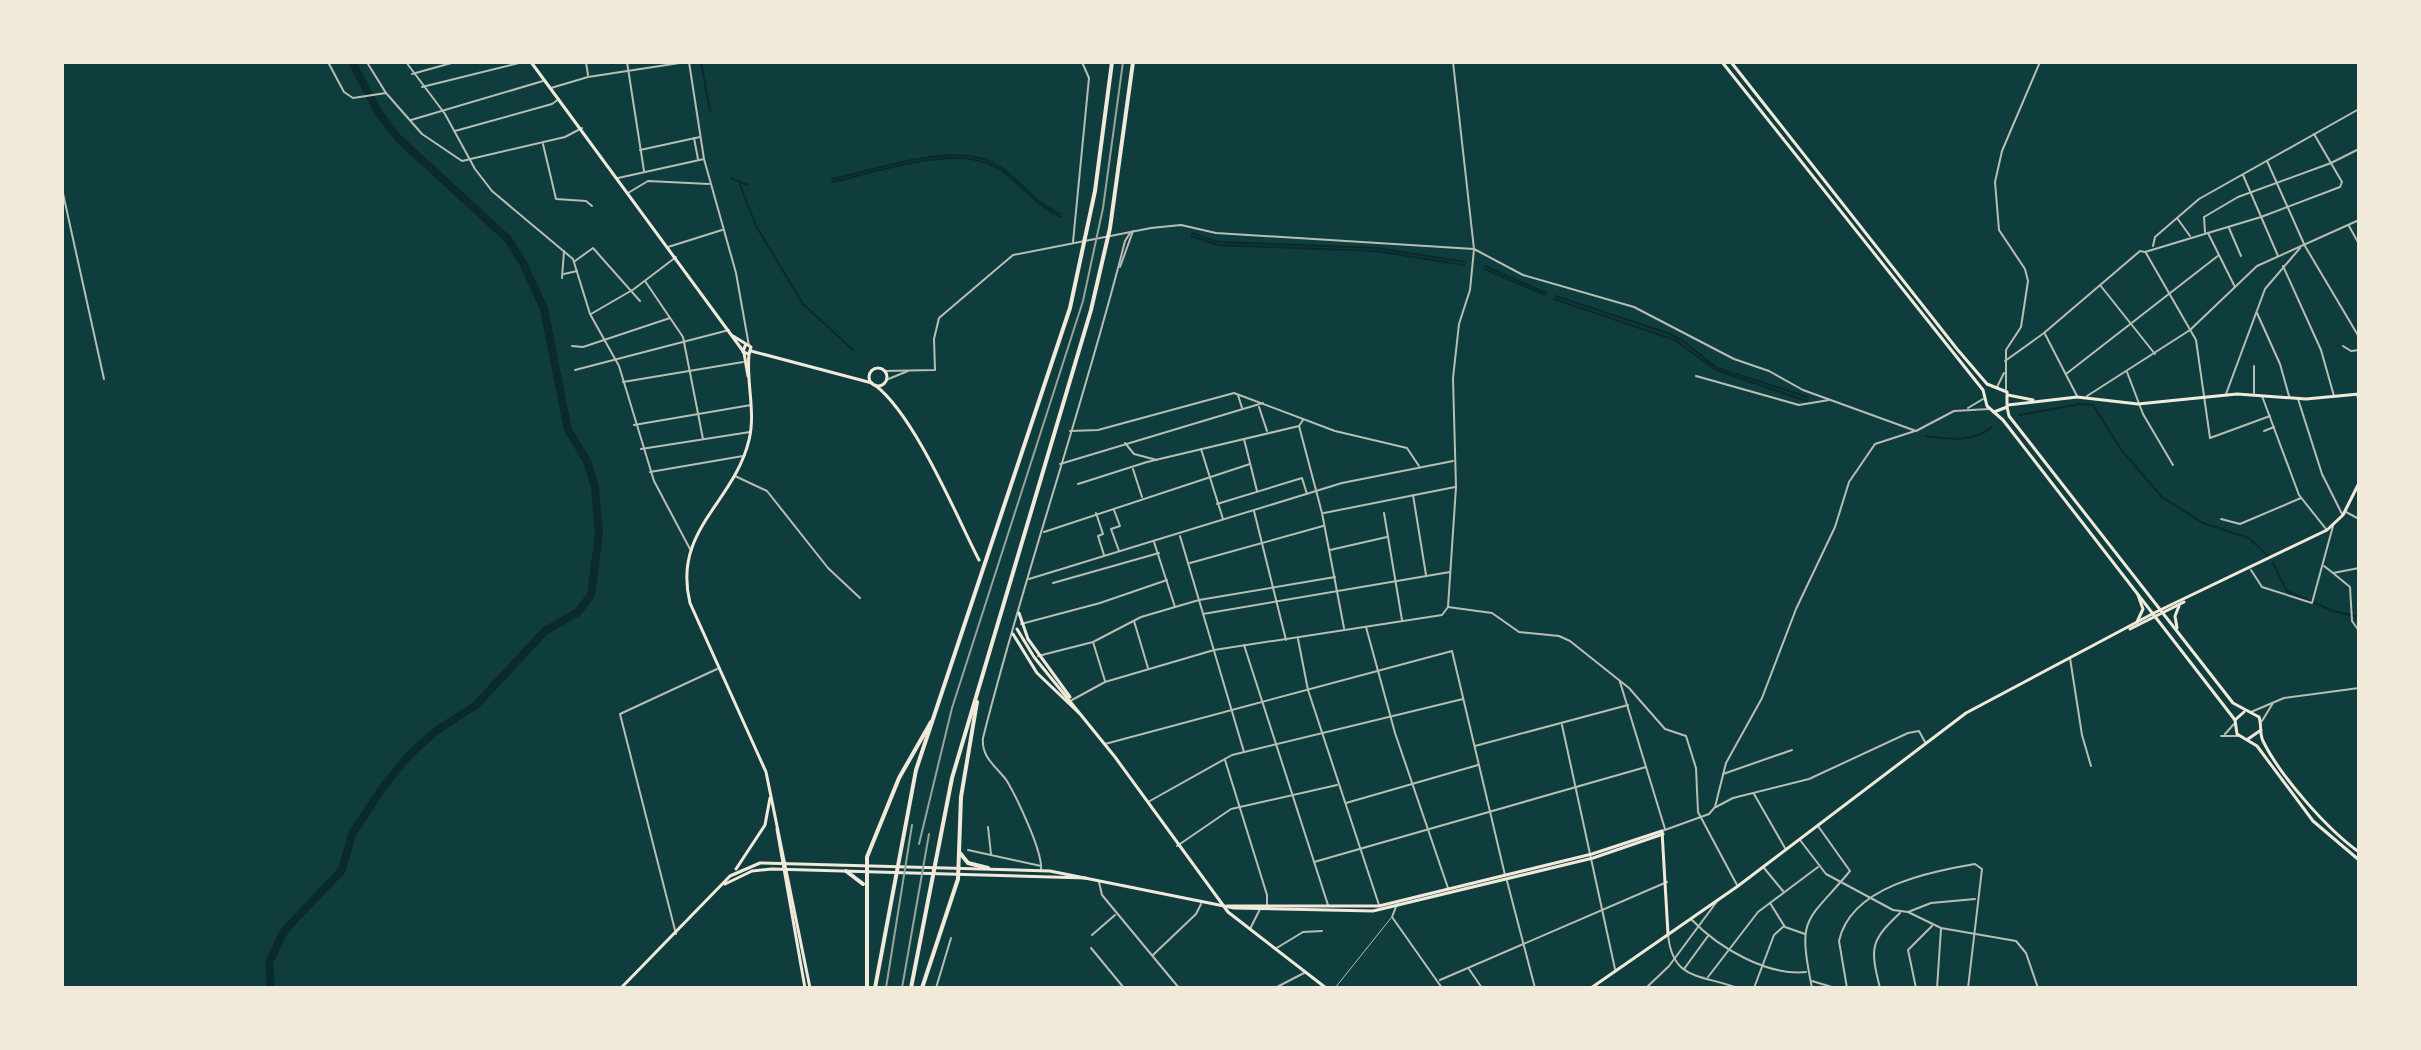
<svg xmlns="http://www.w3.org/2000/svg" width="2421" height="1050" font-family="Helvetica,sans-serif">
	<style>
		.lines { fill: none; stroke-linecap: round; stroke-linejoin: round }
		.stream { stroke: #0a2a2b; stroke-width: 2 }
		.river { stroke: #0a2a2b; stroke-width: 8 }
		.service { stroke: #b8beb3; stroke-width: 1 }
		.minor { stroke: #b8beb3; stroke-width: 2 }
		.tertiary { stroke: #b8beb3; stroke-width: 2 }
		.secondary { stroke: #f1e9da; stroke-width: 3 }
		.primary { stroke: #f1e9da; stroke-width: 3 }
		.motorway { stroke: #f1e9da; stroke-width: 4 }
		.rail { stroke: #97a49c; stroke-width: 2 }
	</style>
	<rect width="100%" height="100%" fill="#0f3d3e"/>
	<g class="lines">
		<g class="stream">
			<path d="M701,62L710,111"/>
			<path d="M731,178L748,185"/>
			<path d="M832,179C876,170 957,140 997,165C1020,179 1036,205 1061,214"/>
			<path d="M739,182L756,226L803,304L853,350"/>
			<path d="M832,182C877,172 956,143 997,168C1020,182 1035,206 1061,217"/>
			<path d="M1192,233L1218,242L1376,248L1465,262"/>
			<path d="M1191,236L1218,245L1376,251L1464,265"/>
			<path d="M1485,266L1546,293"/>
			<path d="M1484,269L1545,295"/>
			<path d="M1555,296L1667,333L1683,341L1717,368L1808,397"/>
			<path d="M1554,299L1675,340L1716,370L1807,401"/>
			<path d="M2019,415L2080,404L2093,405L2122,451L2162,497L2203,523L2249,538L2268,556"/>
			<path d="M1926,436C1950,439 1973,443 1992,427"/>
			<path d="M2273,563L2287,591L2333,611L2359,617"/>
		</g>
		<path class="river" d="M271,988L269,963L284,931L342,870L352,834L383,787L410,754L436,731L476,705L545,631L578,612L591,595L599,533L595,487L587,461L568,430L544,309L523,263L508,239L398,138L378,112L352,62"/>
		<path class="service" d="M1335,988L1391,918"/>
		<g class="minor">
			<path d="M586,62L588,75"/>
			<path d="M627,62L644,171"/>
			<path d="M368,64L386,93"/>
			<path d="M412,74L455,62"/>
			<path d="M422,87L523,62"/>
			<path d="M551,88L588,77L686,62"/>
			<path d="M411,120L543,81"/>
			<path d="M455,131L552,104L559,99"/>
			<path d="M694,138L698,159"/>
			<path d="M543,144L556,199L586,201L592,206"/>
			<path d="M640,150L700,137"/>
			<path d="M2267,161L2305,246L2359,337"/>
			<path d="M2243,175L2278,256"/>
			<path d="M618,178L704,159"/>
			<path d="M62,189L104,379"/>
			<path d="M628,193L648,181L709,184"/>
			<path d="M2177,218L2190,236"/>
			<path d="M2349,226L2359,244"/>
			<path d="M2229,228L2241,256"/>
			<path d="M2205,232L2204,217L2238,197L2331,163L2359,149"/>
			<path d="M2208,233L2235,287"/>
			<path d="M1073,242L1089,78L1082,62"/>
			<path d="M2153,246L2155,237L2199,199L2359,109"/>
			<path d="M668,247L722,230"/>
			<path d="M2146,253L2196,340L2210,438L2270,416"/>
			<path d="M575,261L593,248L640,301"/>
			<path d="M2283,266L2321,350L2334,396"/>
			<path d="M564,274L577,271"/>
			<path d="M562,278L564,251"/>
			<path d="M645,281L683,337L703,439"/>
			<path d="M2100,285L2155,354"/>
			<path d="M2257,313L2280,364L2289,396"/>
			<path d="M591,314L634,289L676,257"/>
			<path d="M2045,334L2077,396"/>
			<path d="M572,346L583,347L670,318"/>
			<path d="M2343,346L2351,351L2359,350"/>
			<path d="M2005,361L2044,333L2140,251L2145,252L2261,217L2340,187L2342,182L2314,134"/>
			<path d="M2254,366V393"/>
			<path d="M575,370L729,330"/>
			<path d="M2127,372L2143,414L2173,465"/>
			<path d="M2066,374L2219,255"/>
			<path d="M1696,376L1799,405L1829,400"/>
			<path d="M623,382L743,362"/>
			<path d="M1997,387L2004,373"/>
			<path d="M2006,389V350L2021,327L2028,281L2025,269L1999,230L1995,182L2002,151L2040,62"/>
			<path d="M2226,394L2265,289L2300,248"/>
			<path d="M2357,394L2359,404"/>
			<path d="M1238,395L1242,408"/>
			<path d="M2262,396L2299,495L2326,529"/>
			<path d="M2298,399L2322,474L2342,514"/>
			<path d="M1259,407L1267,431"/>
			<path d="M1303,420L1299,426L1322,513L1344,628"/>
			<path d="M634,425L751,405"/>
			<path d="M1070,431L1098,430L1234,393L1335,431L1407,448L1419,466"/>
			<path d="M2264,431L2274,427"/>
			<path d="M1244,439L1257,491"/>
			<path d="M1125,443L1134,454L1157,460"/>
			<path d="M641,449L750,432"/>
			<path d="M1201,449L1223,519"/>
			<path d="M1060,464L1263,403"/>
			<path d="M1133,469L1142,497"/>
			<path d="M650,472L743,456"/>
			<path d="M735,476L767,491L828,568L860,598"/>
			<path d="M1078,484L1147,462L1299,426"/>
			<path d="M1413,495L1426,575"/>
			<path d="M1217,504L1302,478L1307,494"/>
			<path d="M1114,510L1120,526L1111,529L1119,551"/>
			<path d="M1254,511L1286,640"/>
			<path d="M2346,512L2359,519"/>
			<path d="M1096,513L1103,534L1098,536L1104,555"/>
			<path d="M1324,513L1455,487"/>
			<path d="M1384,513L1402,620"/>
			<path d="M2221,519L2240,524L2301,498"/>
			<path d="M1044,532L1250,464"/>
			<path d="M1180,536L1244,752"/>
			<path d="M1154,542L1175,607"/>
			<path d="M1330,550L1387,537"/>
			<path d="M1190,563L1323,526"/>
			<path d="M2324,566L2333,573L2359,568"/>
			<path d="M2251,570L2262,587L2312,603L2333,526"/>
			<path d="M2333,573L2350,587L2352,621L2359,631"/>
			<path d="M1029,579L1342,483L1453,461"/>
			<path d="M1053,583L1159,553"/>
			<path d="M1448,607L1456,487L1453,378L1459,324L1470,290L1474,249L1453,62"/>
			<path d="M1448,607L1492,613L1519,632L1559,636L1570,641L1629,688L1665,729L1686,736L1696,768L1698,812L1737,885"/>
			<path d="M1203,614L1450,572"/>
			<path d="M1134,621L1148,668"/>
			<path d="M1021,624L1100,603L1167,580"/>
			<path d="M1366,627L1395,733L1448,888"/>
			<path d="M1298,639L1308,690L1379,905"/>
			<path d="M1093,642L1105,681"/>
			<path d="M1244,645L1328,905"/>
			<path d="M1038,656L1093,642L1141,617L1199,600L1335,577"/>
			<path d="M2070,658L2082,735L2091,766"/>
			<path d="M1620,682L1665,829"/>
			<path d="M1072,700L1105,682L1214,650L1442,615L1448,607"/>
			<path d="M1562,725L1615,969"/>
			<path d="M2225,734L2234,724"/>
			<path d="M2221,736H2239"/>
			<path d="M1105,744L1452,651L1505,875"/>
			<path d="M1475,746L1628,705"/>
			<path d="M1225,760L1267,895V907"/>
			<path d="M1723,774L1792,750"/>
			<path d="M1754,794L1785,848"/>
			<path d="M1148,802L1232,755L1463,699"/>
			<path d="M1346,803L1478,765"/>
			<path d="M1716,807L1733,798L1809,779L1908,733L1919,731L1925,742"/>
			<path d="M988,827L991,854"/>
			<path d="M1662,831L1709,814L1715,807L1726,763L1762,698L1796,609L1835,527L1849,482L1875,444L1915,431"/>
			<path d="M1800,840L1826,874L1893,910L1908,912L1941,928L2016,941L2026,953L2038,988"/>
			<path d="M1177,846L1231,809L1337,785"/>
			<path d="M968,850L1041,866"/>
			<path d="M1314,862L1646,767"/>
			<path d="M1764,868L1783,891"/>
			<path d="M1507,881L1535,988"/>
			<path d="M1099,882L1102,895L1179,988"/>
			<path d="M1770,903L1785,927L1805,934"/>
			<path d="M1397,904L1392,917L1442,988"/>
			<path d="M1908,912L1931,903L1975,899"/>
			<path d="M1692,920C1719,948 1767,976 1806,972"/>
			<path d="M1250,929L1260,909"/>
			<path d="M676,934L620,714L717,669"/>
			<path d="M1092,935L1115,915"/>
			<path d="M1668,935C1673,981 1700,974 1738,988"/>
			<path d="M1091,948L1124,988"/>
			<path d="M1275,949L1303,932L1322,931"/>
			<path d="M1153,955L1196,914L1201,904"/>
			<path d="M1469,969L1482,988"/>
			<path d="M1684,969L1708,936"/>
			<path d="M1708,977L1758,912L1818,867"/>
			<path d="M1440,980L1667,882"/>
			<path d="M1812,981L1835,988"/>
			<path d="M936,988L951,938"/>
			<path d="M1275,988L1304,973"/>
			<path d="M1646,988L1669,966L1718,900"/>
			<path d="M1754,988L1774,935L1784,926"/>
			<path d="M1812,988C1797,914 1806,924 1850,871L1818,826"/>
			<path d="M1847,988L1839,941C1851,886 1930,872 1975,864L1982,869L1968,988"/>
			<path d="M1880,988C1870,948 1870,941 1900,913"/>
			<path d="M1916,988L1908,950L1932,926"/>
			<path d="M1937,988L1941,929"/>
		</g>
		<g class="tertiary">
			<path d="M328,62L344,92L353,98L386,93L422,134L462,161L565,137L582,128"/>
			<path d="M406,62L445,114L475,169L492,191L573,259L590,314L619,366L654,481L690,549"/>
			<path d="M689,62L704,159L736,273L749,346"/>
			<path d="M1120,267L1133,231"/>
			<path d="M884,371L935,370L934,339L939,318L1013,255L1151,228L1181,225L1216,233L1474,249L1523,275L1634,307L1734,359L1769,371L1803,390L1916,431L1954,411L1989,409"/>
			<path d="M886,380L908,371"/>
			<path d="M2087,396L2190,330L2257,266L2359,220"/>
			<path d="M1968,408L1983,399"/>
			<path d="M2251,712L2284,698L2359,688"/>
			<path d="M2262,721L2273,703"/>
			<path d="M1041,870C1043,852 1017,798 1007,781C997,767 981,758 983,738C1025,571 1083,408 1125,241L1130,233"/>
		</g>
		<g class="secondary">
			<path d="M531,62L743,351"/>
			<path d="M733,336L751,347L749,354L743,352L745,346"/>
			<path d="M751,351L872,383"/>
			<path d="M744,353L748,376"/>
			<path d="M749,354C746,382 756,412 749,440C734,503 672,530 690,603L766,772L810,988"/>
			<circle cx="878" cy="377" r="9"/>
			<path d="M875,385C915,416 955,513 979,560"/>
			<path d="M2008,395L2033,400"/>
			<path d="M2008,405L2077,397L2138,404L2237,394L2306,399L2359,394"/>
			<path d="M1019,613L1028,639L1070,697"/>
			<path d="M1017,629L1034,657L1115,757L1228,912L1326,988"/>
			<path d="M2130,629L2184,602"/>
			<path d="M1013,634L1037,673L1079,713"/>
			<path d="M777,829L805,988"/>
			<path d="M736,869L765,825L770,798"/>
			<path d="M725,884L752,871L772,869L1086,878"/>
			<path d="M1227,906H1379L1592,854L1662,831L1668,934"/>
			<path d="M621,988L730,876L760,863L1050,871L1234,908L1373,911L1593,858L1663,834"/>
			<path d="M1591,988L1738,886L1966,713L2154,613L2327,530L2343,515L2359,483"/>
		</g>
		<g class="primary">
			<path d="M1722,62L1983,390L1987,406L2003,420L2235,720"/>
			<path d="M1731,62L1957,349L1987,384L2007,392V407L1994,412"/>
			<path d="M2007,407L2009,416L2233,703L2259,717C2262,725 2259,733 2263,741C2280,776 2328,830 2359,852"/>
			<path d="M2137,622L2143,609L2138,595"/>
			<path d="M2177,628L2175,616L2179,606"/>
			<path d="M2244,712L2235,720L2237,734L2257,746L2313,821L2359,860"/>
			<path d="M2248,739L2261,730"/>
		</g>
		<g class="motorway">
			<path d="M960,853L968,863L988,868"/>
			<path d="M846,871L863,884"/>
			<path d="M867,988V857L899,778L931,722"/>
			<path d="M875,988L916,770L1070,308L1095,191L1112,62"/>
			<path d="M911,988L952,778L1091,310L1110,228L1133,62"/>
			<path d="M922,988L958,879L961,797L977,702"/>
		</g>
		<g class="rail">
			<path d="M919,844L952,708L1083,301L1103,208L1123,62"/>
			<path d="M886,988L912,825"/>
			<path d="M902,988L929,834"/>
		</g>
	</g>
	<rect width="2421" height="1050" fill="none" stroke="#f1e9da" stroke-width="128"/>
</svg>
